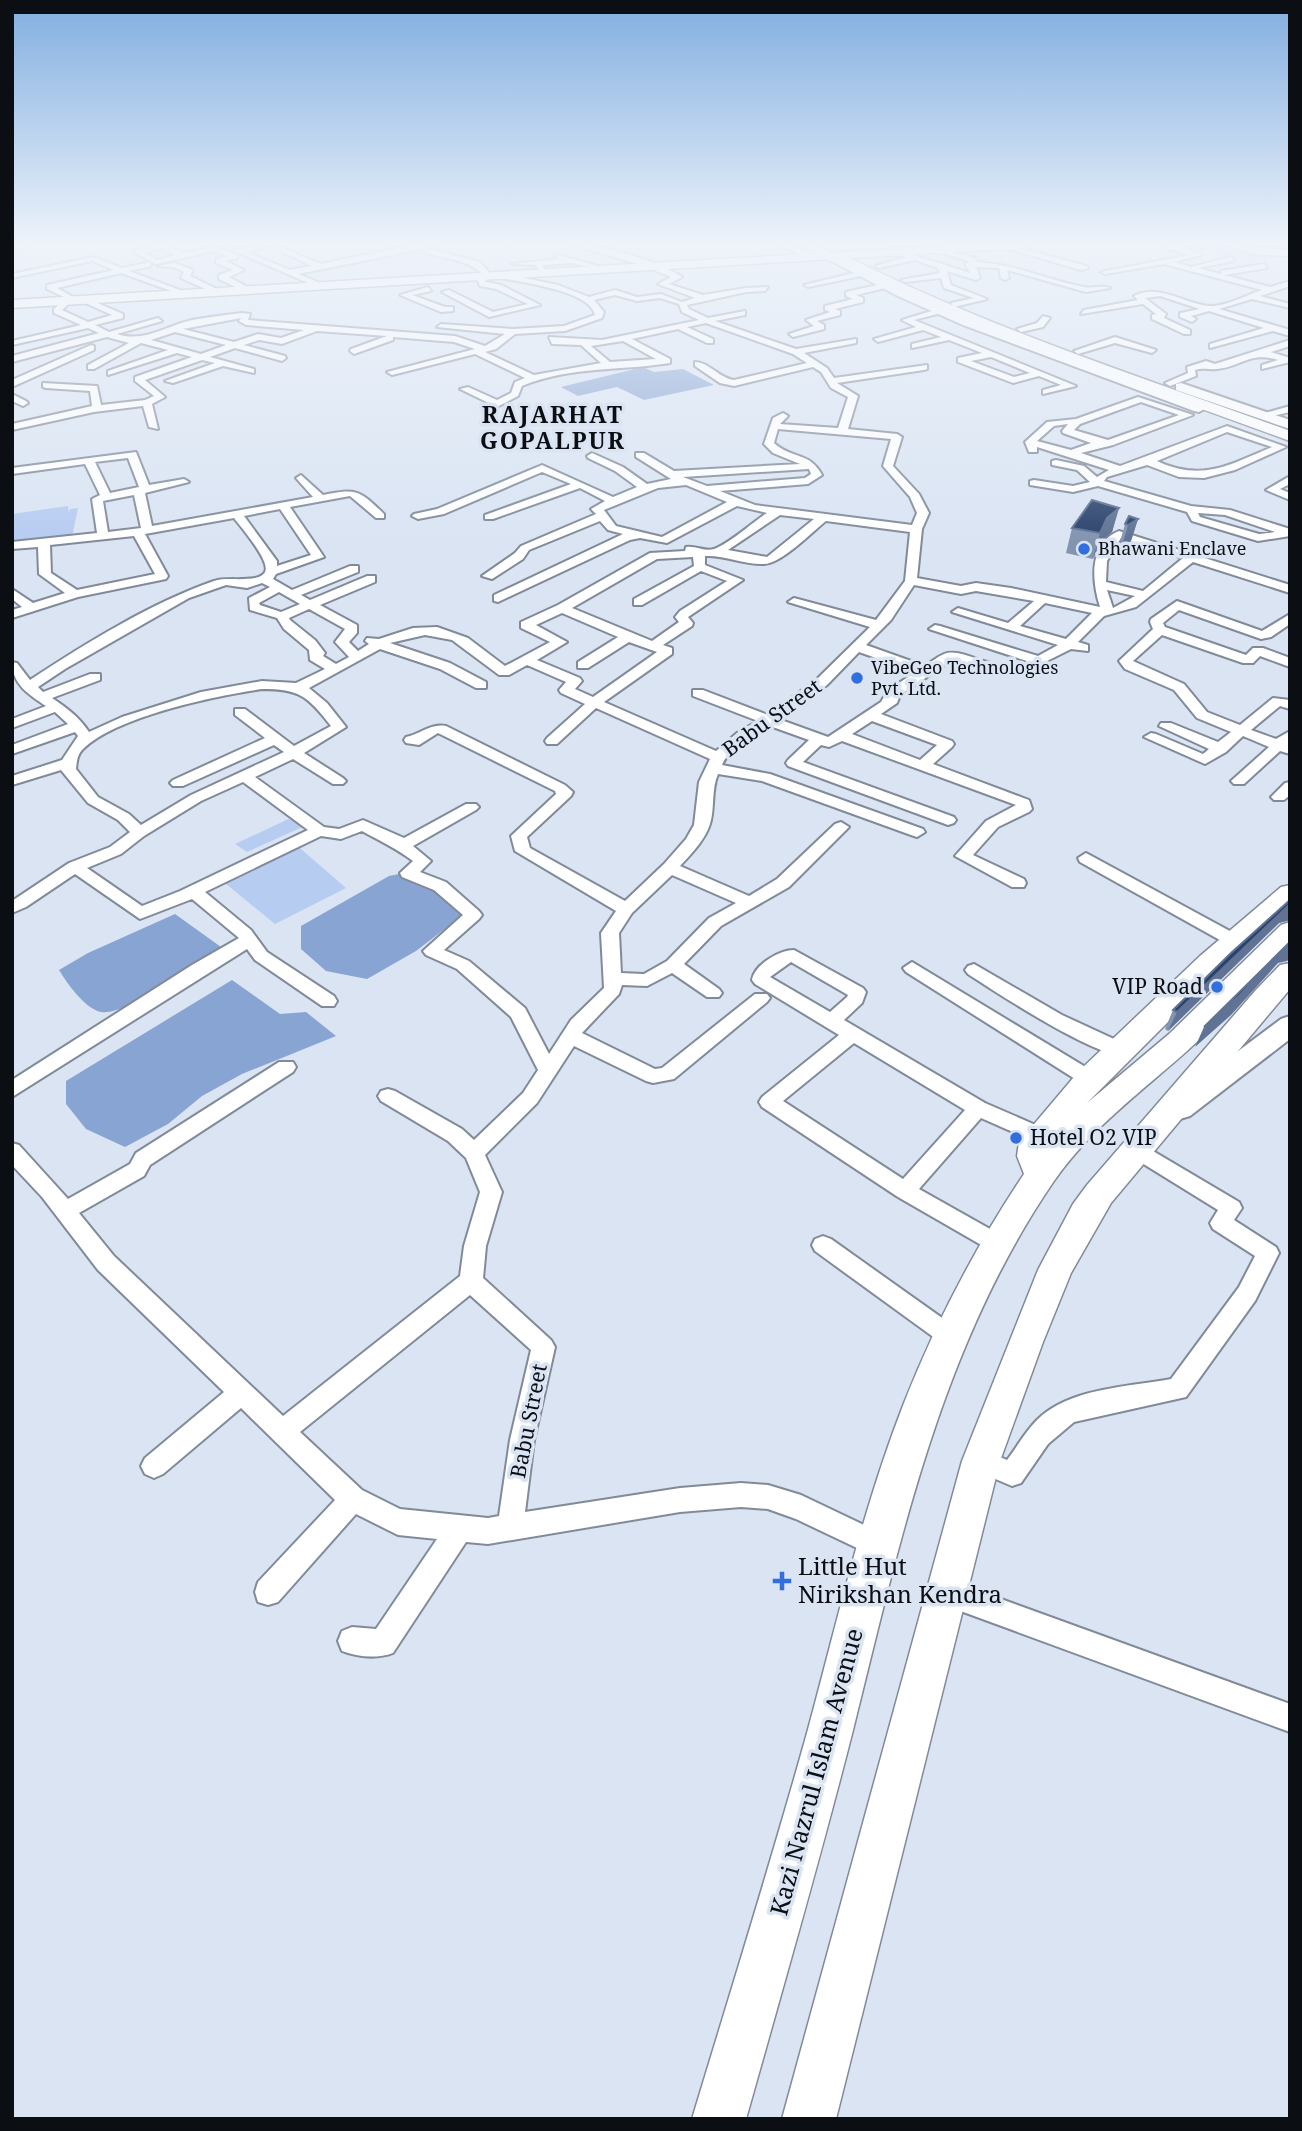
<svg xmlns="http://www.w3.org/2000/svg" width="1302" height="2131" font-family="'Noto Serif',serif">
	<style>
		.green { fill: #b6ccf1 }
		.water { fill: #88a4d3 }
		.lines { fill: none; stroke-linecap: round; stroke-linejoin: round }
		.street-casing { stroke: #818a98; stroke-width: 4 }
		.secondary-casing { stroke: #818a98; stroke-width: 4 }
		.primary-casing { stroke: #818a98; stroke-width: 3 }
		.street { fill: #fff; fill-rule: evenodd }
		.secondary { fill: #fff; fill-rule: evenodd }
		.primary { fill: #fff; fill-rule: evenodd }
		.wall { fill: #8294b0 }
		.shaded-wall { fill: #607394 }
		.building { fill: #2b436c; stroke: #607394; stroke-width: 2 }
		.poi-dot { fill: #306fdd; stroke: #dae4f3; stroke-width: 2.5 }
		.labels { text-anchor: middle; stroke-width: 7; stroke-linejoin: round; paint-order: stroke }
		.far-poi-label { font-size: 18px; fill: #0b0e13; stroke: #dae4f3; text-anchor: start }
		.street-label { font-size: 21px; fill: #0b0e13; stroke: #dae4f3 }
		.poi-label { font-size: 21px; fill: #0b0e13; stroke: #dae4f3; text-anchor: end }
		.far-district-label { font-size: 23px; font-weight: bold; letter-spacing: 2px; fill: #0b0e13; stroke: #dae4f3 }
		.near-poi-label { font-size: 24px; fill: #0b0e13; stroke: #dae4f3; text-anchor: start }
		.near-street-label { font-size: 24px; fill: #0b0e13; stroke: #dae4f3 }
	</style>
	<rect width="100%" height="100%" fill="#dae4f3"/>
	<g class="green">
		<path d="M1213,245L1267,254L1274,257L1248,262L1199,248Z"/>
		<path d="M68,506L69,513L70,509L78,508L72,537L12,543V514Z"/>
		<path d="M295,816L307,825L247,852L235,844Z"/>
		<path d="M294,843L346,888L275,924L220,879Z"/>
	</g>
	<g class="water">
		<path d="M643,367L654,372L683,369L714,385L644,400L617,387L578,396L561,387Z"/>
		<path d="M399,874L433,888L463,910V915L416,951L367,979L326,971L301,949V926L389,876Z"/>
		<path d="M175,914L221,947L214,955C191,969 125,1016 101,1012C85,1009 67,983 59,970L88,953Z"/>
		<path d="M232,980L280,1014L306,1012L336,1036L242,1074L202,1096L168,1124L125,1147L86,1129L66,1104V1081Z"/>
	</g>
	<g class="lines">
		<defs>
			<g id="street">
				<path d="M28,245L27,247L12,250V246Z"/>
				<path d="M156,245H165L184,253L215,247L237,254V258L226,261L244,270L229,277L249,288L242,290L219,279V275L233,270L216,263V259L227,256L214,251L156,264L133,252ZM160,248L176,255L157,260L144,253Z"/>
				<path d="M221,245L239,249L273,245L246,252L290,270L312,266L282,252V248L321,264L413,245H434L426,248L480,262L492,276L488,278L484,276L486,282L501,285L540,305L489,317L442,292L449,290L493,312L528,304L496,289L480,286L476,276L482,274C468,258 438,259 418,250L298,274L318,282L315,286Z"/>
				<path d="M574,245C603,245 659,261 682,277L669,284L703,295L746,288L768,287L765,291L746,292L687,305L689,309L708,318L745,311V315L715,321L796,349L856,339V343L804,353L827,368L834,378L927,365V369L924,370L837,383L858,396L848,429L897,434L902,437L893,466L919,494L929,513L922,529L917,578L961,586L976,583L1011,588L1100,607C1092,582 1088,544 1119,531L1290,585V593L1193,562L1136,607L1104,616L1078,642L1088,645V651L1071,649L1031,669L1005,675L951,661L900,695L897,703L881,714L952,741L954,744L952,747L933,764L1029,800L1032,809L1029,812L998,827L973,855L1024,879L1026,883L1024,887H1012L955,856L986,821L1016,805L842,741L829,747L821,745L803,762L954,817L956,820L954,823L948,825L788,766L786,763L788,760L809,740L770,726C754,735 730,747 722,765L770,774L923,829L925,832L917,837L911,835L762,781L718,774C711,790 715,808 710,824C705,840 691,854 680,866L749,896L777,879L835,824L841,822L849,827L789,887L721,926L684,964L719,989L722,993L719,997H707L672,973L647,986L622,985L619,994L582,1033L655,1069L662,1068L755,994H767L770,998L767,1002L674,1079L653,1083L646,1081L574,1046L537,1103L485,1155L502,1192L486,1246L483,1278L551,1340L555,1347L534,1440L525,1512L680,1488L741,1483L768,1485L801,1495L887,1536L891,1545L887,1554L878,1558L796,1519L768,1509L741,1507L680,1512L488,1544L466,1542L393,1653C377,1659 357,1657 342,1651L338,1641L342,1631L352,1627L376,1629L437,1539L398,1535L356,1514L278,1602L268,1605L258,1602L255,1592L258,1582L335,1500L241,1408L163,1474L154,1478L145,1474L141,1466L145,1458L224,1392L98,1270L42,1197L12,1165V1143L19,1145L68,1199L130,1164L136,1153L279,1062H293L296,1067L293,1072L150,1165L144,1176L79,1213L114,1256L283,1416L460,1276L464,1246L480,1192L466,1158L448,1141L381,1101L378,1096L381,1091L388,1089L395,1091L462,1129L474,1140L523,1093L538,1070L511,1017L457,969L426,955L423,951L463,915L434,890L402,877L400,873L413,861C396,848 380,841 362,831L341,839L321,836L205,892L251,930L267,952L334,996L337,1001L334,1006H322L255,960L247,949L12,1097V1080L192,965L239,938L192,899L140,919L75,874L26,907L12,913V901L69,863L110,847L130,832L118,820L88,803L61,770L12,785V776L62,760L78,736L75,732L12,754V745L68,724L55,712L12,728V719L46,706C29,695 12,684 12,662L17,663L30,680C86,643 151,603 214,581C226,576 259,584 265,572C271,562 241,527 234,518L145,534L168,576L166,579L78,597L12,618V610L22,607L12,599V589L33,603L65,593L39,574L38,547L12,549V542L97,533L92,499L100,495L85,464L12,474V468L136,452L149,485L184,479L189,482L145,493L152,526L313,497L296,478L301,475L323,495C357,488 359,490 384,514V518H376L350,496L290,507L324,557L276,574L273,579L292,590L350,566H358V572L301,595L310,600L367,576H375V582L320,605L357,625V633L349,642L358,651L369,644L365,641L367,638L379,639L413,628L437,627L468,638L505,666L550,642L521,628V622L558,605L650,553L685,551L686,547C695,545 705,552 714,549C729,544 753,522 767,513L737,506L667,543L640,538L630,540L498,602L494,601V595L623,534L608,530L600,521L529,550L523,559L492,579L482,576L515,553L521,546L596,514L591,509L605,501L580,488L493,519H485V515L571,484L542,472L444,514L418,519L412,516L414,514L437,509L542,465L613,497L637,487L615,471L588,458L587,456L592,453L623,467L647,484L671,479L636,457V453H644L674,471L800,464L773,453L764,444L773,418L783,413L788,416L780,424L838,428L848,397L831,388L821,372L813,367L734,386L720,383L695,366V362C709,362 719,378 734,380L807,363L793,354L706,323L687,327L713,339V343H707L678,329L632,339L670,359V363C620,371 570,366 522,386L518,396L497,407L460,389L468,387L497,400L511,393L515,382L525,378L475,354L392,375L387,372L475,349L454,342L393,337V340L354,354L350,351L351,349L387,336L317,331L282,344L259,340L244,345L285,356L286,358L282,361L235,348L210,357L254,369V373L223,366L173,383L165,381L215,363L202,360L145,380L165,397L152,404L158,429L149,427L143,406L94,412L12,430V424L92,406L90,391L46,388L43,387V383L97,386L101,405L145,400L154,396L135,381V377L192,357L177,353L108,375V371L168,350L141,343L94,369H88V365L129,343L107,337L12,362V356L99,333L88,328L12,345V341L81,325L54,313V309L66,298L47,289V285L114,270L92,261L12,278V274L93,257L122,268L151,262V266L129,271L180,290V294L121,273L57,288L75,298L62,310L88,322L112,315L83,302L86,298L123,314V318L95,325L109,332L158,318L162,321L117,334C144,343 166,326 192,320C209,317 225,315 242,313L250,314L248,320L455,336L485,346L505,334L437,327L441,324L513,329L564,326L595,315C590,290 518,282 496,277L499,273L558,285L589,297L615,290L637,297L661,294L682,302L695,298L658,284L671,277L644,266ZM615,295L637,301L660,298L679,304L682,312L699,320L602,340L549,337L552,344L581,345L601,363L534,375L485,352L496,349L515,334L565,331L602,318L604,312L594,300ZM241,318L239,321L246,325L304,330L281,338L258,334L234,342L183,329ZM175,332L226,345L201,354L151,340ZM623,341L656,359L610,362L591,346ZM778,429L891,439L883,466L910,497L917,513L912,525L755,505L720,491L808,484L822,475C809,451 793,460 774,443ZM128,458L139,487L110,493L95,462ZM809,469L811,474L805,478L707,486L683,477ZM686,485L727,502L662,537L616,526L604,510L658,488ZM134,495L141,528L108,532L103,501ZM280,509L311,555L277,566V561L244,516ZM780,515L814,519L767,557L728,550ZM826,521L910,532L905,581L876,620L794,598L788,602L870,627L817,679L768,715L703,690H693V696L758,721L737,733L716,751L604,702L672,654V648L663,645L692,626L693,623L688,617L743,580L705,565V556C725,555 744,565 764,564C781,564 812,532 826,521ZM134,536L155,574L77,590L51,573L50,545ZM1121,538L1183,558L1143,591L1106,582L1107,561ZM693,557L694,566L634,599V605H642L701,571L727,581L680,611L675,617L679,622L652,641L572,608L657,559ZM262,583L270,587L249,598L250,610L277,618L284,629L309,650L310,660L325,669L296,683L262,681L201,692L122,717L89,732C79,717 67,708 52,698L100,680V674H90L43,692L38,687L65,669L189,598L226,585L247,588ZM914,585L961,594L976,591L1034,601L1008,623L958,608L952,612L1058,645L1038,656L940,626L935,625L929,629L1027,661C993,676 965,646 944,654C937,657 931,662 925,666L866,645L891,620ZM1107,590L1135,596L1113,608ZM279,592L300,604L281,612L260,605L259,603ZM1045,603L1092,613L1066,639L1020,626ZM309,609L345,629L335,642L349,657L336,664L323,656L325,653L315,640L290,620L289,618ZM562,613L618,637L578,662V668H588L629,642L657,652L593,697L575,689L582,681L580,678L537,660L567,642L536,625ZM425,635L452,640L499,675H509L527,665L566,682L559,690L561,693L585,704L547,738L545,741L547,744H557L596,708L710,759L699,782L694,825L686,839L664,864L625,901L530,848L527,837L571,796L573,792L565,785L446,726C430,723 421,734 406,737L404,740L406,743L419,745L438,733L555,791L556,794L511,836L515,851L616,911L601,933L604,988L571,1020L549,1054L525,1008L469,961L444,950L479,919L482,915L479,911L446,882L420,872L431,861L413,846L476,810L479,807L476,804H466L404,838L363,820L339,829L324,827L255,777L293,759L333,784H343L346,781L343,778L304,753L346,727L327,703L309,688L380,649L440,669L476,688H486V682L450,663L390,643ZM859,652L916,672L888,690L881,702L828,737L781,720L827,685ZM262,689C299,689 308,696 331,726L294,746L245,709H235V715L265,738L173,780L170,783L173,786H183L274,745L284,752L191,795L141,825L129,814L98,797L76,769C77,761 77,755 83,749C117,716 215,696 262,689ZM872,721L937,745L920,760L852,734ZM243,782L308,830L180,891L142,906L87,868L121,854L144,836L201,801ZM672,875L736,903L709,918L667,961L644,974L621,973L619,933L632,913ZM470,1295L531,1350L510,1440L499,1516L488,1518L400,1509L362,1490L300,1432Z"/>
				<path d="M778,245H789L811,254L804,256Z"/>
				<path d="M1008,245L1087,266L1088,268L1081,270L999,246Z"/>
				<path d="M1167,245H1178L1202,255L1174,262L1191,267L1231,257L1234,261L1198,268L1221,274V271L1264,264L1267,268L1224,275L1270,287L1290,281V286L1260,296L1290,304V308L1252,299L1219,309L1290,330V336L1273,331L1210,348V344L1264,328L1209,311L1191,316L1196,319L1192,322L1180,317V313L1200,309L1160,296L1145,298L1166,314L1164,318L1190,330V334H1184L1152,319V315L1156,314L1143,304L1081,314L1084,310L1138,300L1134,296C1159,283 1184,304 1209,306C1225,307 1247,295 1262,290L1164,264L1105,274L1101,272L1189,255L1167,248Z"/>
				<path d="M937,248L975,258L977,262C1014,264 1047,280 1084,287C1093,289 1102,284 1110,288L1086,292L1007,270L1009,278L1005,280L1001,278L999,268L976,267L980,278L976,280L947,271L951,285L987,299L954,307L951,303L974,298L944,288L941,278L905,282L901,280L940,273L938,268L915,260L879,268L875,266L907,257L898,255L901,251L970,273L965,264L969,261L937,252Z"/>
				<path d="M559,255L601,267L597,269L572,263L543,265L544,270L540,272L536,265L512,264L560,259L555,257Z"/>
				<path d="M174,263L193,270L190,276L219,290L212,292L181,278L184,272L173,267L158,266Z"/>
				<path d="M858,272L861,276L808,287L804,285Z"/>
				<path d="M882,284L885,288L856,295L863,298V302L835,309L840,311V315L817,321L824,325V329L793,337L789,334L814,326L806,320L830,312L825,310V306L853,299L846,296V292Z"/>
				<path d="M428,287L431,291L412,295L445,307H453V311L441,312L400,295Z"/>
				<path d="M938,309L941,313L914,320L1076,386L1043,394V390L1061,385L1039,376L1013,383L958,362V358L982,353L949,340L912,348V344L941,337L923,330L878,342L874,339L916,327L902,320ZM991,357L1030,373L1014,377L971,361Z"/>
				<path d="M1043,316L1050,318L1043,327L1021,332L1017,329L1037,323Z"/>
				<path d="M1115,337L1156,350L1152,353L1115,343L1078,354L1074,351Z"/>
				<path d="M1290,340V346L1271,352L1290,358V362L1262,369V365L1278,360C1250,351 1243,366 1217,369C1209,370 1204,367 1195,370L1196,376L1170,386L1165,383L1188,373L1187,367L1206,361L1215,364Z"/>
				<path d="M91,345L94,346V350L12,387V380Z"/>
				<path d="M12,394L26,401L28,403L23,406L12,401Z"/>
				<path d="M1138,397L1193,415L1113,445L1081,453L1120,466L1227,426L1286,447L1235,470L1204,478L1179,477L1147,465L1107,477L1104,481L1191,506L1230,510L1290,529V536L1258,541L1192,521L1187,512L1098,486L1073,492L1030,485V481L1034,480L1073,486L1090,482L1077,470L1052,465V461L1056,460L1084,466L1097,477L1109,470L1037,447V452H1029L1025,442L1047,422L1076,419ZM1141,402L1179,415L1108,440L1074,430L1080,424ZM1068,424L1062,431L1063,433L1091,443L1071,450L1037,441L1054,426ZM1227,432L1272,447C1229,465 1202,482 1157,461ZM1198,513L1225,515L1275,532L1259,534L1200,517Z"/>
				<path d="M1290,406V412L1263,418L1258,415Z"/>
				<path d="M1290,476V484L1280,489L1290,493V500L1266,490Z"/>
				<path d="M1177,601L1262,631L1290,614V624L1271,637L1261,639L1179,610L1163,623L1165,627L1246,655L1253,648H1263L1290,658V667L1260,656L1253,663H1243L1162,635L1133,661L1184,684L1207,712L1240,725L1273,698L1290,700V709L1280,706L1251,730L1276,739L1290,731V754L1280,751L1244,784H1234L1231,781L1269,747L1243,736L1226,752L1205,764L1144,737L1151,733L1156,734L1203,754L1209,749L1159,726L1161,723H1171L1218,742L1231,732L1197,718L1174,690L1125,669L1119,661L1153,629L1150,622L1151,619Z"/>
				<path d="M1290,782V795L1284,800H1274L1271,797L1285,783Z"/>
				<path d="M1086,853L1239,936L1242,940L1239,944H1227L1080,862L1078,858Z"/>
				<path d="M794,950L863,988L866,992L862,1003L844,1020L985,1103L1047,1130L1050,1136L1047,1142L1040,1144L981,1118L919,1189L1006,1238L1009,1244L1006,1250L998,1253L990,1250L898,1197L762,1107L759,1102L762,1097L839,1035L755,984L752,980C754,965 779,950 794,950ZM791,962L848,995L847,997L830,1012L770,977ZM854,1043L965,1110L903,1179L783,1101Z"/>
				<path d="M912,962L1097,1074L1100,1079L1097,1084L1090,1086L1083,1084L906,972L903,968Z"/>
				<path d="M974,964L1062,1015L1127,1045L1130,1050L1127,1055C1102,1062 994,991 968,974L965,970L968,966Z"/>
				<path d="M1136,1141L1239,1202L1242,1208L1234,1220L1276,1247L1279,1253L1255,1301L1186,1397L1074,1422L1048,1444L1021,1483L1012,1486L972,1469L968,1461L972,1453L981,1449L1007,1460C1017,1447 1025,1432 1037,1420C1069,1388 1128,1387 1171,1379L1239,1287L1255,1256L1213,1229L1210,1223L1218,1210L1129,1155L1126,1149L1129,1143Z"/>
				<path d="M823,1236L831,1239L959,1330L963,1337L959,1344L951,1347L943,1344L815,1251L812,1245L815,1239Z"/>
				<path d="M946,1579L1290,1704V1732L936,1602L933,1592L936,1582Z"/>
			</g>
			<g id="secondary">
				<path d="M801,245H814L906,292L971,320L1206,408L1199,412L1194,411L963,325L898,296Z"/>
				<path d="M1194,245H1208L1203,248Z"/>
				<path d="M1223,245L1290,250V256L1254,254Z"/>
				<path d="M1181,383L1290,420V429L1176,390V384Z"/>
				<path d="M1290,1016V1039L1190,1116L1180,1119L1170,1116L1166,1109L1170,1102L1281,1019Z"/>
			</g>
			<g id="primary">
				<path d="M962,245H1027L1021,248L850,258C991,329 1141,377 1290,431V441L976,327L905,296L834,259L12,308V300Z"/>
				<path d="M1290,885V907L1220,970L1087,1103L1169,1034L1281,925L1290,922V947C1255,981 1223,1018 1187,1051C1141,1092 1090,1129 1054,1181C940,1347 900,1542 852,1734C819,1863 782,1991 746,2119H692C731,1990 771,1862 807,1733C837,1623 862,1510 904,1403C936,1322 976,1246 1024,1174L1017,1156L1019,1142L1079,1071L1200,956L1281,887Z"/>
				<path d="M1290,963V989L1111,1203L1071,1273L1043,1342L1000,1461L836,2119H782L962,1461L1038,1270L1073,1204L1087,1185L1255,991L1280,965Z"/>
			</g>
		</defs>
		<use href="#street" class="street-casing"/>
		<use href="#secondary" class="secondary-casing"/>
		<use href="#primary" class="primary-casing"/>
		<use href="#street" class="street"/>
		<use href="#secondary" class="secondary"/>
		<use href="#primary" class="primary"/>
	</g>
	<g class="wall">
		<path d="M1119,508L1112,532L1100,543L1093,559L1066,553L1072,528Z"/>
		<path d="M1138,519L1130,544L1121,550L1118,549L1125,524Z"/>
		<path d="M1290,900V920L1279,923L1168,1031L1165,1029L1173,1010Z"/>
	</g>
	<g class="shaded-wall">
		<path d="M1119,508L1112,532L1100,543L1093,559L1100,533L1107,518Z"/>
		<path d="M1138,519L1130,544L1121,550L1128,525Z"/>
		<path d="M1289,904H1290V920L1279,923L1168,1031L1177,1012Z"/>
		<path d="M1290,943V958L1287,961L1278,963L1231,1015L1195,1047L1204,1027L1288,944Z"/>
	</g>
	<g class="building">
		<path d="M1092,500L1119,508L1107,518L1100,533L1072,528Z"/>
		<path d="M1129,516L1138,519L1128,525L1125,524Z"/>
		<path d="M1290,900V904L1177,1012L1173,1010L1231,953Z"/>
		<path d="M1290,942V943L1288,944L1240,995L1204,1027Z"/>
	</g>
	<linearGradient id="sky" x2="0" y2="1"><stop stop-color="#81aee0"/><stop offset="0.45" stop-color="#eef3fa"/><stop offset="1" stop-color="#eef3fa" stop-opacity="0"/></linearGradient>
	<rect width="1302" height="543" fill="url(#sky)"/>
	<g class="poi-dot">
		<circle cx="1084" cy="549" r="7"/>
		<circle cx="857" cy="678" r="7"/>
		<circle cx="1217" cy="987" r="7"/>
		<circle cx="1016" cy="1138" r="7"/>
		<path d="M778.5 1570.5h7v7h7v7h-7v7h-7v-7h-7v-7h7z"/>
	</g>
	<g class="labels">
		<g class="far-poi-label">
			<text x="1098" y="555">Bhawani Enclave</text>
			<text x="871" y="674">VibeGeo Technologies<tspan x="871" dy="21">Pvt. Ltd.</tspan></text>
		</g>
		<g class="street-label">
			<text transform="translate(772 718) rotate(-36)" y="7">Babu Street</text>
			<text transform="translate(529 1421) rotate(-79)" y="7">Babu Street</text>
		</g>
		<g class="poi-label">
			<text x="1203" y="994">VIP Road</text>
			<text x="1030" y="1145" text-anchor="start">Hotel O2 VIP</text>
		</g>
		<g class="far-district-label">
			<text x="553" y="423">RAJARHAT<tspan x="553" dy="26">GOPALPUR</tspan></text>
		</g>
		<g class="near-poi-label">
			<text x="798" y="1575">Little Hut<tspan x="798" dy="28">Nirikshan Kendra</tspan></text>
		</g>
		<g class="near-street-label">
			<text transform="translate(817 1772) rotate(-75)" y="8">Kazi Nazrul Islam Avenue</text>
		</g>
	</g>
	<rect width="1302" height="2131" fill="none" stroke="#0b0e13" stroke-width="28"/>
</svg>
